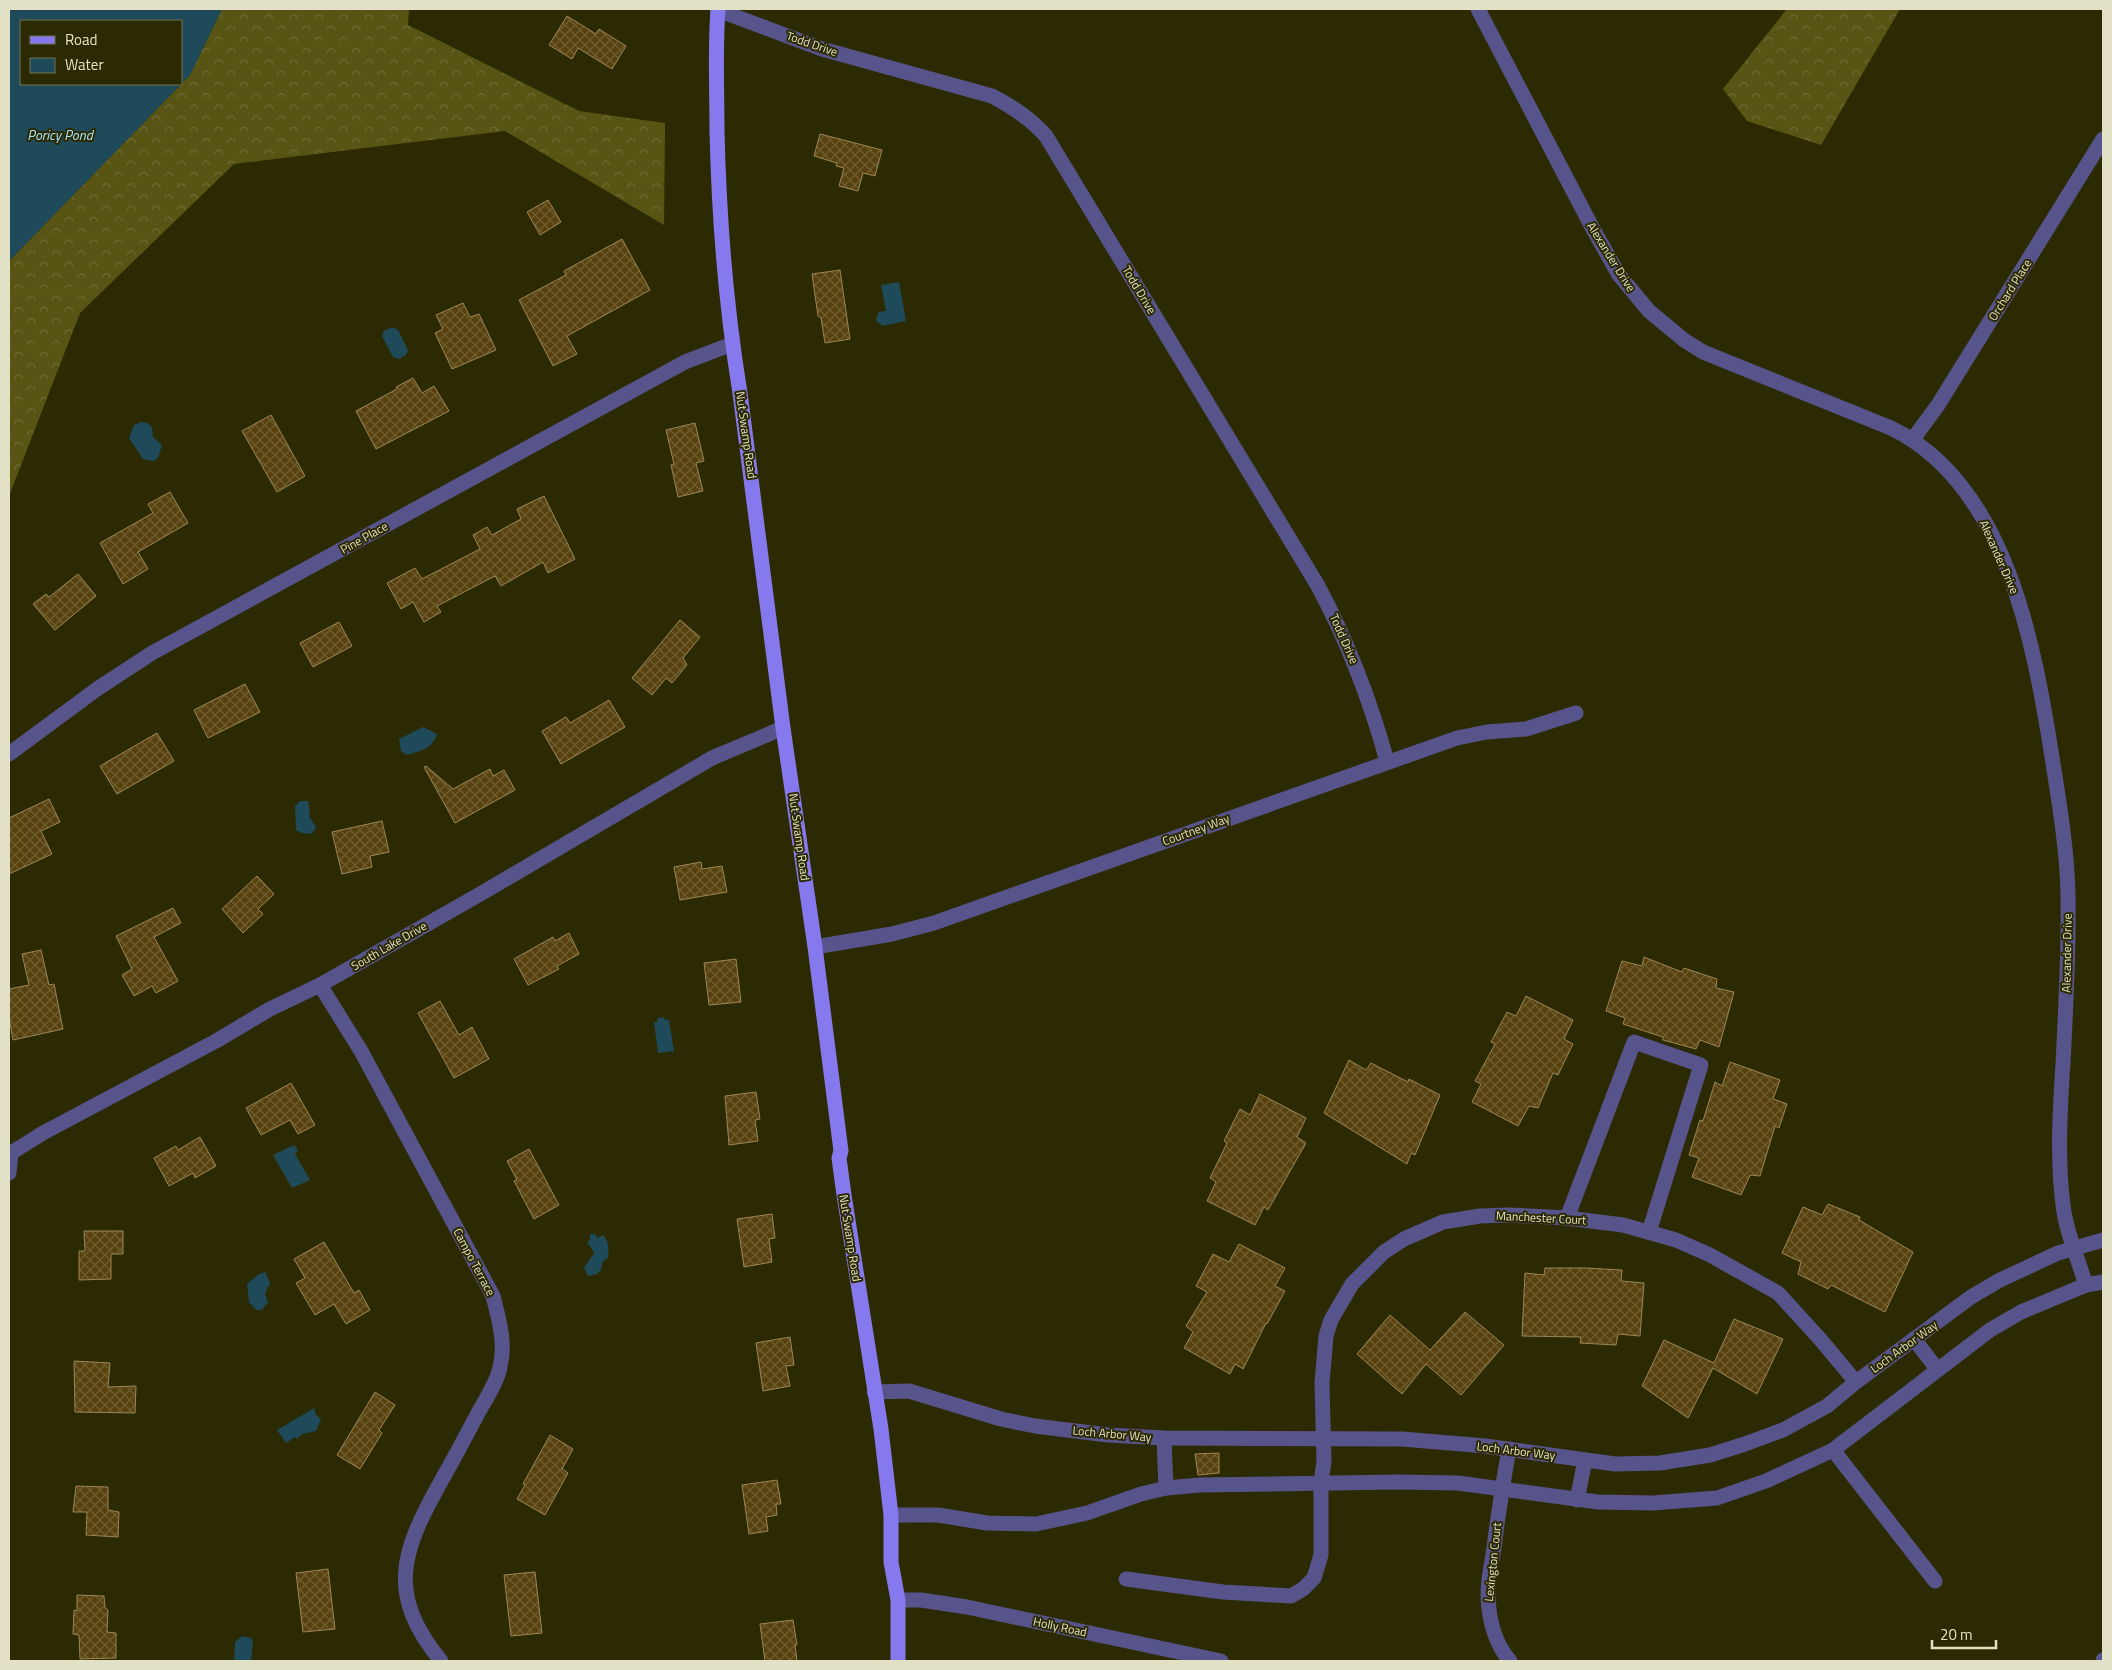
<svg xmlns="http://www.w3.org/2000/svg" width="2112" height="1670" font-family="'Titillium Web',sans-serif">
	<style>
		.forest { fill: url(#forest-crowns) }
		.water { fill: #1f4a5a; fill-rule: evenodd }
		.building { fill: url(#building-cross-hatch); stroke: #9d8656 }
		.lines { fill: none; stroke-linecap: round; stroke-linejoin: round }
		.minor { stroke: #57538b; stroke-width: 15 }
		.major { stroke: #8679ed; stroke-width: 15 }
		.labels { text-anchor: middle; stroke-width: 4; stroke-linejoin: round; paint-order: stroke }
		.street-label { font-size: 12px; fill: #e2e1c6; stroke: #2c2a02 }
		.water-label { font-size: 14px; font-style: italic; fill: #aae3fb; stroke: #2c2a02 }
	</style>
	<defs>
		<pattern id="forest-crowns" width="20" height="18" patternUnits="userSpaceOnUse" patternTransform="scale(1.25)"><rect width="20" height="18" fill="#585414"/><path d="M2 6a3 3 0 1 1 6 0M12 15a3 3 0 1 1 6 0" fill="none" stroke="#706c35"/></pattern>
		<pattern id="building-cross-hatch" width="8" height="8" patternUnits="userSpaceOnUse" patternTransform="scale(1.25)"><rect width="8" height="8" fill="#57420f"/><path d="M0 0l8 8M0 8l8-8" fill="none" stroke="#6f5d30"/></pattern>
	</defs>
	<rect width="100%" height="100%" fill="#2c2a02"/>
	<g class="forest">
		<path d="M222,9H409L408,25L579,111L665,123L664,225L505,131L234,164L80,313L9,496V261L190,75Z"/>
		<path d="M1787,9H1900L1821,145L1747,121L1723,89Z"/>
	</g>
	<g class="water">
		<path d="M9,9H222L190,75L9,261ZM181,21V84H21V21Z"/>
		<path d="M899,282L906,321L882,326L880,323H877L876,317L878,316V312L886,311L881,285Z"/>
		<path d="M392,327L398,330L408,350L406,355L399,359L393,357L382,336L384,331Z"/>
		<path d="M141,422L147,423L152,427L153,437L162,445L158,458L153,461L143,459L129,438L134,425Z"/>
		<path d="M423,727L437,734C432,749 421,751 407,755L401,751L399,739Z"/>
		<path d="M300,801H308L310,811L309,816L316,827L312,834L302,833L296,830L295,806Z"/>
		<path d="M664,1017L665,1020H669L674,1051L658,1053L654,1022H657L658,1018Z"/>
		<path d="M294,1145L298,1150L295,1154L310,1180L292,1188L273,1155Z"/>
		<path d="M590,1234H595L598,1238L603,1235C609,1241 609,1250 608,1258L603,1261L601,1270L597,1274L588,1276L584,1268L594,1253L587,1242L590,1240Z"/>
		<path d="M265,1272L270,1283L265,1294L268,1302L262,1310H256L249,1302L247,1284L259,1274Z"/>
		<path d="M314,1408L316,1415L321,1419L316,1431L302,1434L297,1439L295,1437L286,1443L277,1430Z"/>
		<path d="M242,1636L251,1638L253,1641L251,1661H234L235,1642Z"/>
	</g>
	<g class="building">
		<path d="M567,16L596,34L599,29L626,46L612,69L578,48L572,59L549,45Z"/>
		<path d="M820,134L882,150L875,176L863,173L858,191L839,186L844,168L836,166L837,163L814,156Z"/>
		<path d="M548,200L561,222L540,235L527,212Z"/>
		<path d="M622,239L650,290L567,336L577,354L553,366L519,300L566,275L564,271Z"/>
		<path d="M840,270L850,339L825,343L821,318L818,316L812,274Z"/>
		<path d="M463,303L470,317L479,314L496,350L452,369L435,333L443,329L436,315Z"/>
		<path d="M413,378L422,393L434,386L449,411L376,449L356,411L397,389L396,387Z"/>
		<path d="M271,415L305,476L277,492L242,431Z"/>
		<path d="M695,423L704,461L696,463L703,491L678,497L671,465L674,464L666,430Z"/>
		<path d="M170,492L188,523L138,552L148,569L123,584L100,543L153,513L148,504Z"/>
		<path d="M544,496L575,559L548,573L543,562L501,586L495,576L437,606L441,612L424,622L413,602L401,609L387,583L415,568L422,579L480,549L473,535L487,527L492,535L521,519L517,509Z"/>
		<path d="M78,574L96,596L55,630L33,604L46,594L49,597Z"/>
		<path d="M680,620L700,637L683,658L687,665L672,683L666,678L652,695L632,678Z"/>
		<path d="M339,622L352,646L313,667L300,643Z"/>
		<path d="M245,684L260,712L208,738L194,710Z"/>
		<path d="M609,700L625,727L561,764L542,731L566,717L570,723Z"/>
		<path d="M157,733L174,761L117,794L100,766Z"/>
		<path d="M426,766L453,789L490,769L493,776L504,770L515,790L455,823L424,767Z"/>
		<path d="M49,799L60,822L41,831L52,854L9,874V818Z"/>
		<path d="M382,821L389,852L370,856L372,867L342,874L332,832Z"/>
		<path d="M701,862L702,869L722,866L727,892L680,900L674,867Z"/>
		<path d="M257,876L274,894L258,909L263,914L243,933L222,909Z"/>
		<path d="M173,908L181,923L154,937L178,981L156,993L152,986L134,996L122,975L132,969L116,936Z"/>
		<path d="M569,933L579,954L557,966L559,969L528,985L514,959L553,937L555,941Z"/>
		<path d="M41,950L49,985L54,984L63,1029L13,1040L9,1017V989L29,985L22,954Z"/>
		<path d="M1644,957L1682,972L1684,968L1717,979L1716,988L1734,992L1719,1047L1700,1040L1696,1049L1663,1040V1037L1623,1024L1625,1018L1606,1011L1622,961L1642,966Z"/>
		<path d="M736,959L741,1002L709,1005L704,963Z"/>
		<path d="M1526,996L1573,1020L1564,1039L1573,1044L1558,1075L1553,1073L1538,1108L1529,1106L1518,1126L1472,1102L1481,1084L1475,1081L1495,1044L1491,1042L1507,1012L1516,1016Z"/>
		<path d="M440,1001L459,1035L472,1027L489,1059L454,1078L418,1013Z"/>
		<path d="M1349,1060L1366,1070L1371,1063L1408,1082L1409,1079L1440,1095L1415,1155L1411,1153L1407,1164L1324,1113Z"/>
		<path d="M1730,1062L1780,1080L1773,1099L1787,1104L1779,1128L1775,1126L1760,1176L1750,1175L1741,1195L1692,1177L1699,1158L1689,1155L1700,1120L1703,1121L1715,1082L1722,1086Z"/>
		<path d="M291,1083L315,1125L298,1134L290,1120L261,1135L246,1108Z"/>
		<path d="M756,1092L760,1119L755,1120L758,1141L729,1145L725,1096Z"/>
		<path d="M1260,1094L1306,1118L1297,1137L1306,1143L1268,1210L1264,1207L1255,1225L1207,1201L1216,1182L1210,1178L1227,1143L1224,1141L1240,1109L1250,1115Z"/>
		<path d="M200,1137L216,1166L195,1178L193,1173L169,1186L154,1158L176,1146L178,1150Z"/>
		<path d="M529,1149L559,1205L534,1219L514,1181L517,1180L507,1161Z"/>
		<path d="M1828,1204L1860,1217L1859,1220L1913,1252L1885,1312L1831,1285L1828,1289L1798,1274L1801,1262L1782,1253L1803,1207L1822,1215Z"/>
		<path d="M772,1214L775,1238L769,1239L772,1262L744,1267L737,1219Z"/>
		<path d="M84,1231H123V1254H111V1279L79,1280V1251H85Z"/>
		<path d="M324,1242L354,1293L359,1290L370,1310L346,1324L334,1304L315,1315L296,1283L305,1278L294,1259Z"/>
		<path d="M1239,1244L1285,1268L1275,1286L1285,1291L1267,1324L1266,1323L1243,1369L1235,1364L1230,1374L1184,1348L1193,1332L1186,1326L1207,1292L1196,1286L1213,1254L1229,1262Z"/>
		<path d="M1545,1268H1586L1622,1270L1621,1281L1644,1283L1640,1336L1618,1334L1616,1345L1580,1343L1581,1337L1522,1336L1525,1273L1544,1275Z"/>
		<path d="M1465,1312L1504,1345L1461,1395L1426,1364L1402,1394L1357,1354L1390,1315L1430,1350Z"/>
		<path d="M1734,1319L1783,1339L1757,1394L1713,1368L1688,1418L1642,1386L1664,1340L1714,1363Z"/>
		<path d="M790,1337L794,1365L786,1366L790,1386L763,1391L756,1343Z"/>
		<path d="M74,1361L110,1363L108,1387L136,1386L135,1413L75,1412Z"/>
		<path d="M375,1392L395,1405L379,1430L382,1433L360,1469L337,1455Z"/>
		<path d="M550,1435L573,1449L562,1469L568,1473L545,1515L517,1499L525,1485L523,1484Z"/>
		<path d="M1219,1453V1473L1198,1475L1195,1454Z"/>
		<path d="M777,1480L781,1504H776L777,1515L766,1517L768,1531L749,1534L742,1485Z"/>
		<path d="M76,1486L108,1487V1510L119,1512L118,1537L86,1535L87,1512H73Z"/>
		<path d="M328,1569L335,1629L303,1632L296,1573Z"/>
		<path d="M535,1572L542,1633L511,1636L504,1575Z"/>
		<path d="M77,1595L104,1596L105,1608L108,1610L107,1632L116,1633V1658L80,1659L79,1635L73,1634L74,1610L77,1611Z"/>
		<path d="M793,1620L797,1645H795L797,1661H765L760,1624Z"/>
	</g>
	<g class="lines">
		<g class="minor">
			<path d="M1478,9L1593,229L1619,275L1649,311L1684,340L1703,352L1891,428C2006,484 2034,643 2052,757C2059,802 2067,848 2068,894C2069,950 2066,1007 2063,1063C2060,1110 2057,1159 2063,1205C2066,1232 2078,1259 2086,1285"/>
			<path d="M718,10L822,49L992,96C1013,107 1030,118 1046,136L1318,586C1348,642 1370,700 1387,761"/>
			<path d="M1913,439L1938,405L2103,139"/>
			<path d="M9,754L97,689L152,653L685,362L732,344"/>
			<path d="M815,947L892,934L934,923L1457,738L1487,732L1526,729L1576,713"/>
			<path d="M320,985L361,1051L493,1296C499,1320 506,1343 500,1367C497,1383 485,1400 477,1415C465,1438 452,1462 439,1485C401,1553 387,1595 441,1661"/>
			<path d="M9,1173L11,1153L43,1133L216,1041L270,1009L320,985L482,893L712,758L783,728"/>
			<path d="M1567,1218L1634,1042L1701,1065L1649,1232"/>
			<path d="M1914,1339L1937,1369"/>
			<path d="M874,1392L909,1391L1001,1419L1035,1426L1108,1435L1164,1438L1402,1439L1485,1446L1615,1464L1660,1463L1710,1455L1745,1444L1783,1430L1827,1406L1856,1382L1971,1297L2000,1280L2058,1253L2103,1240"/>
			<path d="M1164,1438L1166,1488"/>
			<path d="M1509,1449C1503,1482 1498,1515 1494,1548C1491,1568 1486,1588 1489,1609C1491,1627 1498,1647 1510,1661"/>
			<path d="M1833,1450L1935,1581"/>
			<path d="M1577,1500L1585,1460"/>
			<path d="M891,1515H938L987,1523L1036,1524L1087,1513L1141,1494L1166,1488L1200,1485L1397,1482L1458,1483L1598,1502L1653,1503L1717,1498L1766,1481L1833,1450L1990,1330L2021,1312L2086,1285L2103,1282"/>
			<path d="M1126,1579L1223,1592L1291,1596L1303,1589L1314,1578L1321,1555V1483L1324,1461L1322,1383L1326,1336L1331,1320L1352,1284L1384,1252L1404,1239L1443,1222L1480,1216L1509,1215L1567,1218L1623,1225L1676,1240L1710,1255L1778,1293L1820,1339L1856,1382"/>
			<path d="M898,1600H921L967,1607L1221,1661"/>
			<path d="M2103,1661V1660"/>
		</g>
		<path class="major" d="M718,9C715,49 717,90 717,131C719,219 726,307 740,393L783,728L815,947L841,1151L839,1158L844,1195L881,1429L891,1515V1562L898,1600V1661"/>
	</g>
	<g class="labels">
		<g class="street-label">
			<text transform="translate(812 44) rotate(19)" y="4">Todd Drive</text>
			<text transform="translate(1611 257) rotate(58)" y="4">Alexander Drive</text>
			<text transform="translate(1139 290) rotate(59)" y="4">Todd Drive</text>
			<text transform="translate(2010 290) rotate(-58)" y="4">Orchard Place</text>
			<text transform="translate(746 435) rotate(82)" y="4">Nut Swamp Road</text>
			<text transform="translate(364 538) rotate(-29)" y="4">Pine Place</text>
			<text transform="translate(1999 557) rotate(66)" y="4">Alexander Drive</text>
			<text transform="translate(1344 639) rotate(66)" y="4">Todd Drive</text>
			<text transform="translate(1196 830) rotate(-20)" y="4">Courtney Way</text>
			<text transform="translate(799 837) rotate(82)" y="4">Nut Swamp Road</text>
			<text transform="translate(389 946) rotate(-30)" y="4">South Lake Drive</text>
			<text transform="translate(2067 953) rotate(-89)" y="4">Alexander Drive</text>
			<text transform="translate(1541 1218) rotate(3)" y="4">Manchester Court</text>
			<text transform="translate(850 1238) rotate(81)" y="4">Nut Swamp Road</text>
			<text transform="translate(474 1262) rotate(62)" y="4">Campo Terrace</text>
			<text transform="translate(1904 1347) rotate(-36)" y="4">Loch Arbor Way</text>
			<text transform="translate(1112 1434) rotate(5)" y="4">Loch Arbor Way</text>
			<text transform="translate(1516 1451) rotate(7)" y="4">Loch Arbor Way</text>
			<text transform="translate(1493 1562) rotate(-84)" y="4">Lexington Court</text>
			<text transform="translate(1060 1627) rotate(12)" y="4">Holly Road</text>
		</g>
		<g class="water-label">
			<text x="60" y="140">Poricy Pond</text>
		</g>
	</g>
	<rect width="2112" height="1670" fill="none" stroke="#e2e1c6" stroke-width="20"/>
	<rect x="20" y="20" width="162" height="65" fill="#2c2a02" stroke="#757350"/>
	<rect x="30" y="36" width="25" height="8" fill="#8679ed" stroke="#757350"/>
	<text x="65" y="45" font-size="15" fill="#e2e1c6">Road</text>
	<rect x="30" y="58" width="25" height="15" fill="#1f4a5a" stroke="#757350"/>
	<text x="65" y="70" font-size="15" fill="#e2e1c6">Water</text>
	<path d="M1932 1640v8h64v-8" fill="none" stroke="#e2e1c6" stroke-width="2.5"/>
	<text x="1940" y="1640" font-size="15" fill="#e2e1c6" stroke="#2c2a02" stroke-width="4" paint-order="stroke">20 m</text>
</svg>
